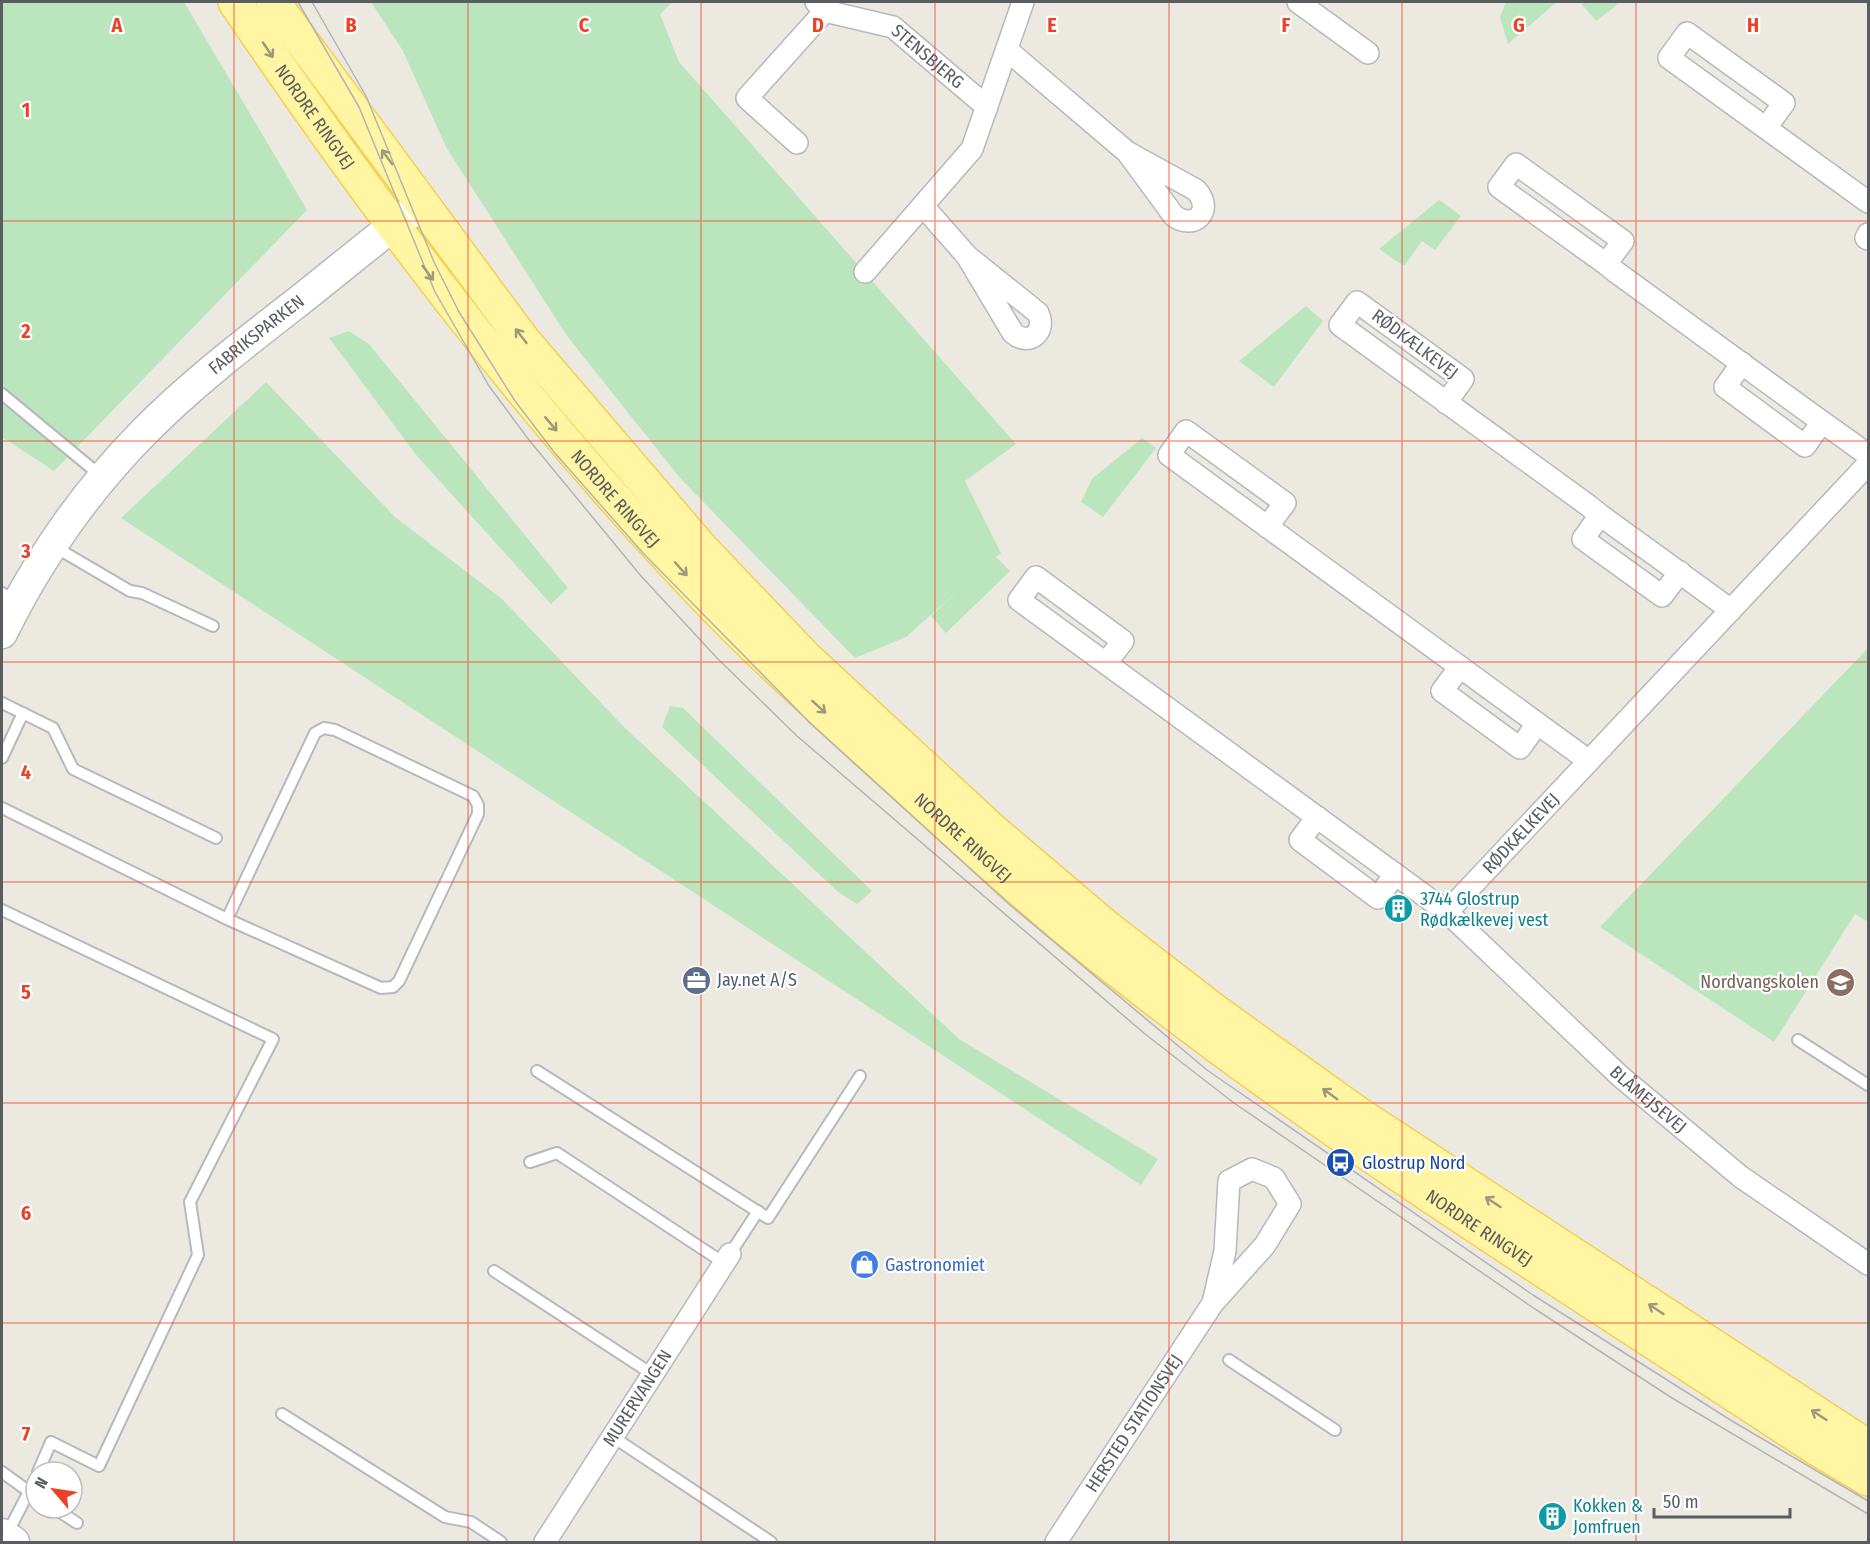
<svg xmlns="http://www.w3.org/2000/svg" width="1870" height="1544" font-family="'Fira Sans Condensed',sans-serif">
	<style>
		.green { fill: #bbe5bd }
		.lines { fill: none; stroke-linecap: round; stroke-linejoin: round }
		.lane-casing { stroke: #b6b8bd; stroke-width: 14 }
		.street-casing { stroke: #b6b8bd; stroke-width: 24 }
		.secondary-casing { stroke: #b6b9bf; stroke-width: 33 }
		.primary-casing { stroke: #f4cf51; stroke-width: 36 }
		.lane { stroke: #fff; stroke-width: 10 }
		.street { stroke: #fff; stroke-width: 21 }
		.secondary { stroke: #fff; stroke-width: 30 }
		.primary { stroke: #fff5a2; stroke-width: 33 }
		.tram { stroke: #b3b4b4; stroke-width: 1.5 }
		.oneway { stroke: #9b997b }
		.grid { fill: none; stroke: #ec4126; stroke-width: 1.5; stroke-opacity: 0.55 }
		.labels { text-anchor: middle; stroke-width: 4.5; stroke-linejoin: round; paint-order: stroke }
		.street-label { font-size: 18px; fill: #595c61; stroke: #fff }
		.culture-label { font-size: 18px; fill: #0d838f; stroke: #fff; text-anchor: start }
		.service-label { font-size: 18px; fill: #4e5e75; stroke: #fff; text-anchor: start }
		.education-label { font-size: 18px; fill: #785e54; stroke: #fff; text-anchor: end }
		.transit-label { font-size: 18px; fill: #164399; stroke: #fff; text-anchor: start }
		.shop-label { font-size: 18px; fill: #366cbe; stroke: #fff; text-anchor: start }
		.grid-label { font-size: 20px; text-anchor: middle; font-weight: bold; fill: #ec4126; stroke: #fff; stroke-width: 4.5; stroke-linejoin: round; paint-order: stroke }
	</style>
	<rect width="100%" height="100%" fill="#eceae0"/>
	<g class="green">
		<path d="M2,2H184L307,210L54,471L2,437Z"/>
		<path d="M371,2H672L660,14L679,62L1016,444L965,481L1001,553L996,557L1010,571L946,633L931,616L960,589L906,637L855,658L680,478L567,336L446,147L403,51Z"/>
		<path d="M1506,2H1557L1508,44L1500,17Z"/>
		<path d="M1580,2H1621L1596,21Z"/>
		<path d="M1439,200L1461,216L1435,250L1422,241L1404,266L1379,249Z"/>
		<path d="M1306,306L1323,321L1274,387L1239,361Z"/>
		<path d="M349,331L369,344L568,588L551,604L417,456L329,338Z"/>
		<path d="M266,382L395,517L502,599L624,727L959,1039L1158,1159L1141,1185L121,518Z"/>
		<path d="M1142,438L1156,448L1103,517L1081,502L1092,479Z"/>
		<path d="M1868,648V922L1855,914L1774,1042L1600,927Z"/>
		<path d="M670,706L683,708L872,891L857,904L838,892L662,727Z"/>
	</g>
	<g class="lines">
		<defs>
			<g id="lane">
				<path d="M2,394L101,476"/>
				<path d="M55,547L130,591L142,593L213,626"/>
				<path d="M2,593L17,601"/>
				<path d="M2,703L53,728L73,769L216,838"/>
				<path d="M2,758L23,713"/>
				<path d="M2,808L227,919L381,988L393,987L399,981L478,814V805L473,796L335,730L324,728L315,733L227,919"/>
				<path d="M2,910L273,1039L190,1202L198,1255L99,1466L51,1442L38,1472"/>
				<path d="M1798,1040L1868,1085"/>
				<path d="M537,1071L768,1218L860,1076"/>
				<path d="M530,1162L557,1153L724,1263"/>
				<path d="M730,1254L758,1211"/>
				<path d="M494,1271L652,1374"/>
				<path d="M1229,1360L1335,1430"/>
				<path d="M282,1414L445,1517L471,1522L501,1542"/>
				<path d="M613,1437L771,1542"/>
				<path d="M2,1472L35,1496"/>
				<path d="M54,1508L77,1523"/>
				<path d="M7,1534L36,1478"/>
			</g>
			<g id="street">
				<path id="s1" d="M816,2L825,11L893,27L987,107"/>
				<path d="M1298,2L1368,53"/>
				<path d="M1007,50L1127,152L1174,216C1196,231 1214,209 1196,190L1127,152"/>
				<path d="M1766,128L1784,103L1687,33L1669,58L1868,202"/>
				<path d="M797,143L747,98L825,11"/>
				<path d="M923,206L967,256L1013,333C1029,347 1047,332 1038,313L967,256"/>
				<path d="M1868,234L1866,238L1868,239"/>
				<path d="M1606,264L1623,241L1516,164L1499,187L1606,264L1616,272L1822,422C1838,433 1853,444 1868,455"/>
				<path d="M865,272L972,149L1023,2"/>
				<path d="M1742,363L1725,387L1805,446L1822,422"/>
				<path d="M1446,403L1463,379L1357,302L1340,325L1589,506L1600,515L1731,610"/>
				<path d="M1600,515L1583,539L1662,596L1680,572"/>
				<path d="M1267,527L1285,503L1186,431L1169,455C1309,557 1449,659 1589,761"/>
				<path id="s2" d="M1106,663L1123,641L1036,577L1019,600L1447,912L1621,1077L1741,1177L1868,1264"/>
				<path d="M1460,667L1442,691L1520,748L1537,724"/>
				<path d="M1317,817L1300,840L1378,898L1395,874"/>
				<path id="s3" d="M1447,912L1868,464"/>
				<path id="s4" d="M545,1542L730,1254"/>
				<path id="s5" d="M1056,1542L1213,1303L1265,1245L1290,1204L1274,1178L1252,1169L1229,1181L1225,1251L1213,1303"/>
			</g>
			<g id="secondary">
				<path id="s6" d="M2,633C38,560 86,491 143,433C192,383 249,340 304,297C343,266 381,234 422,204"/>
				<path d="M2,1534L14,1542"/>
			</g>
			<g id="primary">
				<path id="s7" d="M235,2C377,212 530,414 706,598C771,666 842,728 911,791C981,855 1051,919 1125,976C1344,1148 1583,1295 1816,1448L1868,1479"/>
				<path d="M273,2L523,340L701,548L805,657L992,830L1105,926L1216,1012L1357,1113L1868,1447"/>
			</g>
		</defs>
		<use href="#lane" class="lane-casing"/>
		<use href="#street" class="street-casing"/>
		<use href="#secondary" class="secondary-casing"/>
		<use href="#primary" class="primary-casing"/>
		<use href="#lane" class="lane"/>
		<use href="#street" class="street"/>
		<use href="#secondary" class="secondary"/>
		<use href="#primary" class="primary"/>
		<g class="tram">
			<path d="M298,2L359,107L435,292L489,386L529,440L641,576L717,658L797,736L1145,1034L1234,1103L1535,1309L1672,1398L1868,1514"/>
			<path d="M312,2L366,96L434,262L459,312L515,401L554,452L643,553L811,724L1010,905L1207,1070L1533,1295L1732,1421L1868,1501"/>
		</g>
	</g>
	<defs><path id="oneway-shaft" d="M-6 0H5M1.5-3L5.5 0L1.5 3" fill="none" stroke-width="1.6" stroke-linecap="round" stroke-linejoin="round" transform="scale(1.5)"/></defs>
	<g class="oneway">
		<use href="#oneway-shaft" transform="translate(268 50) rotate(56)"/>
		<use href="#oneway-shaft" transform="translate(387 157) rotate(-126)"/>
		<use href="#oneway-shaft" transform="translate(428 273) rotate(53)"/>
		<use href="#oneway-shaft" transform="translate(521 336) rotate(-128)"/>
		<use href="#oneway-shaft" transform="translate(551 424) rotate(50)"/>
		<use href="#oneway-shaft" transform="translate(681 569) rotate(48)"/>
		<use href="#oneway-shaft" transform="translate(819 707) rotate(42)"/>
		<use href="#oneway-shaft" transform="translate(1330 1094) rotate(-144)"/>
		<use href="#oneway-shaft" transform="translate(1493 1202) rotate(-147)"/>
		<use href="#oneway-shaft" transform="translate(1656 1309) rotate(-147)"/>
		<use href="#oneway-shaft" transform="translate(1819 1415) rotate(-147)"/>
	</g>
	<path class="grid" d="M234,2V1542M468,2V1542M701,2V1542M935,2V1542M1169,2V1542M1402,2V1542M1636,2V1542M2,221H1868M2,441H1868M2,662H1868M2,882H1868M2,1103H1868M2,1323H1868"/>
	<defs>
		<symbol id="building-disc" viewBox="-11 -11 22 22"><circle r="9.5" fill="#0f9aa8" stroke="#fff"/><path d="M-4-6H4V6H1V3H-1V6H-4ZM-2.5-4.3h1.7v1.8h-1.7ZM.8-4.3h1.7v1.8H.8ZM-2.5-1h1.7V.8h-1.7ZM.8-1h1.7V.8H.8Z" fill="#fff"/></symbol>
		<symbol id="office-disc" viewBox="-11 -11 22 22"><circle r="9.5" fill="#5c6f8a" stroke="#fff"/><path d="M-6-3h4V-5.5h4V-3h4V5H-6ZM-1-4.5V-3h2v-1.5ZM-6 0V1H6V0Z" fill="#fff"/></symbol>
		<symbol id="school-disc" viewBox="-11 -11 22 22"><circle r="9.5" fill="#8d6e63" stroke="#fff"/><path d="M0-5L7-2L0 1L-7-2ZM-4 1L0 2.5L4 1V4Q0 6-4 4Z" fill="#fff"/></symbol>
		<symbol id="bus-disc" viewBox="-11 -11 22 22"><circle r="9.5" fill="#1a4fb4" stroke="#fff"/><path d="M-5-6H5V4H4V6H2V4H-2V6H-4V4H-5ZM-3.5-4V0h7V-4ZM-3.5 1.2v1.5H-2V1.2ZM2 1.2v1.5H3.5V1.2Z" fill="#fff"/></symbol>
		<symbol id="shop-disc" viewBox="-11 -11 22 22"><circle r="9.5" fill="#3f7fe0" stroke="#fff"/><path d="M-5-2.5h2.3a2.7 3.5 0 0 1 5.4 0H5L5.5 6h-11ZM-1.5-2.5h3a1.5 2.3 0 0 0-3 0Z" fill="#fff"/></symbol>
	</defs>
	<g fill-rule="evenodd">
		<use href="#building-disc" x="1382" y="892" width="33" height="33"/>
		<use href="#office-disc" x="680" y="964" width="33" height="33"/>
		<use href="#school-disc" x="1824" y="966" width="33" height="33"/>
		<use href="#bus-disc" x="1324" y="1146" width="33" height="33"/>
		<use href="#shop-disc" x="848" y="1248" width="33" height="33"/>
		<use href="#building-disc" x="1536" y="1500" width="33" height="33"/>
	</g>
	<g class="labels">
		<g class="street-label">
			<text dy="6" stroke="none"><textPath href="#s1" startOffset="128">STENSBJERG</textPath></text>
			<text dy="6" stroke="none"><textPath href="#s7" startOffset="140">NORDRE RINGVEJ</textPath></text>
			<text dy="6" stroke="none"><textPath href="#s6" startOffset="396">FABRIKSPARKEN</textPath></text>
			<text transform="translate(1415 344) rotate(37)" y="6">RØDKÆLKEVEJ</text>
			<text dy="6" stroke="none"><textPath href="#s7" startOffset="626">NORDRE RINGVEJ</textPath></text>
			<text dy="6" stroke="none"><textPath href="#s3" startOffset="108">RØDKÆLKEVEJ</textPath></text>
			<text dy="6" stroke="none"><textPath href="#s7" startOffset="1112">NORDRE RINGVEJ</textPath></text>
			<text dy="6" stroke="none"><textPath href="#s2" startOffset="969">BLÅMEJSEVEJ</textPath></text>
			<text dy="6" stroke="none"><textPath href="#s7" startOffset="1760">NORDRE RINGVEJ</textPath></text>
			<text dy="6" stroke="none"><textPath href="#s4" startOffset="171">MURERVANGEN</textPath></text>
			<text dy="6" stroke="none"><textPath href="#s5" startOffset="142">HERSTED STATIONSVEJ</textPath></text>
		</g>
		<g class="culture-label">
			<text x="1420" y="905">3744 Glostrup<tspan x="1420" dy="21">Rødkælkevej vest</tspan></text>
			<text x="1573" y="1512">Kokken &amp;<tspan x="1573" dy="21">Jomfruen</tspan></text>
		</g>
		<g class="service-label">
			<text x="717" y="986">Jay.net A/S</text>
		</g>
		<g class="education-label">
			<text x="1819" y="988">Nordvangskolen</text>
		</g>
		<g class="transit-label">
			<text x="1362" y="1169">Glostrup Nord</text>
		</g>
		<g class="shop-label">
			<text x="885" y="1271">Gastronomiet</text>
		</g>
	</g>
	<g class="grid-label">
		<text x="117" y="32">A</text>
		<text x="351" y="32">B</text>
		<text x="584" y="32">C</text>
		<text x="818" y="32">D</text>
		<text x="1052" y="32">E</text>
		<text x="1286" y="32">F</text>
		<text x="1519" y="32">G</text>
		<text x="1753" y="32">H</text>
		<text x="26" y="117">1</text>
		<text x="26" y="338">2</text>
		<text x="26" y="558">3</text>
		<text x="26" y="779">4</text>
		<text x="26" y="999">5</text>
		<text x="26" y="1220">6</text>
		<text x="26" y="1441">7</text>
	</g>
	<rect width="1870" height="1544" fill="none" stroke="#595c61" stroke-width="6"/>
	<g transform="translate(54 1490) rotate(299)"><circle r="28" fill="#ffffff" stroke="#bdbec0" stroke-width="1.5"/>
	<path d="M0-4.5L10 22L0 15L-10 22Z" fill="#ec4126"/>
	<text y="-9" font-size="16" font-weight="bold" text-anchor="middle" fill="#595c61">N</text>
	</g>
	<path d="M1654 1508v9h136v-9" fill="none" stroke="#595c61" stroke-width="3"/>
	<text x="1663" y="1508" font-size="18" fill="#595c61" stroke="#ffffff" stroke-width="4.5" paint-order="stroke">50 m</text>
</svg>
